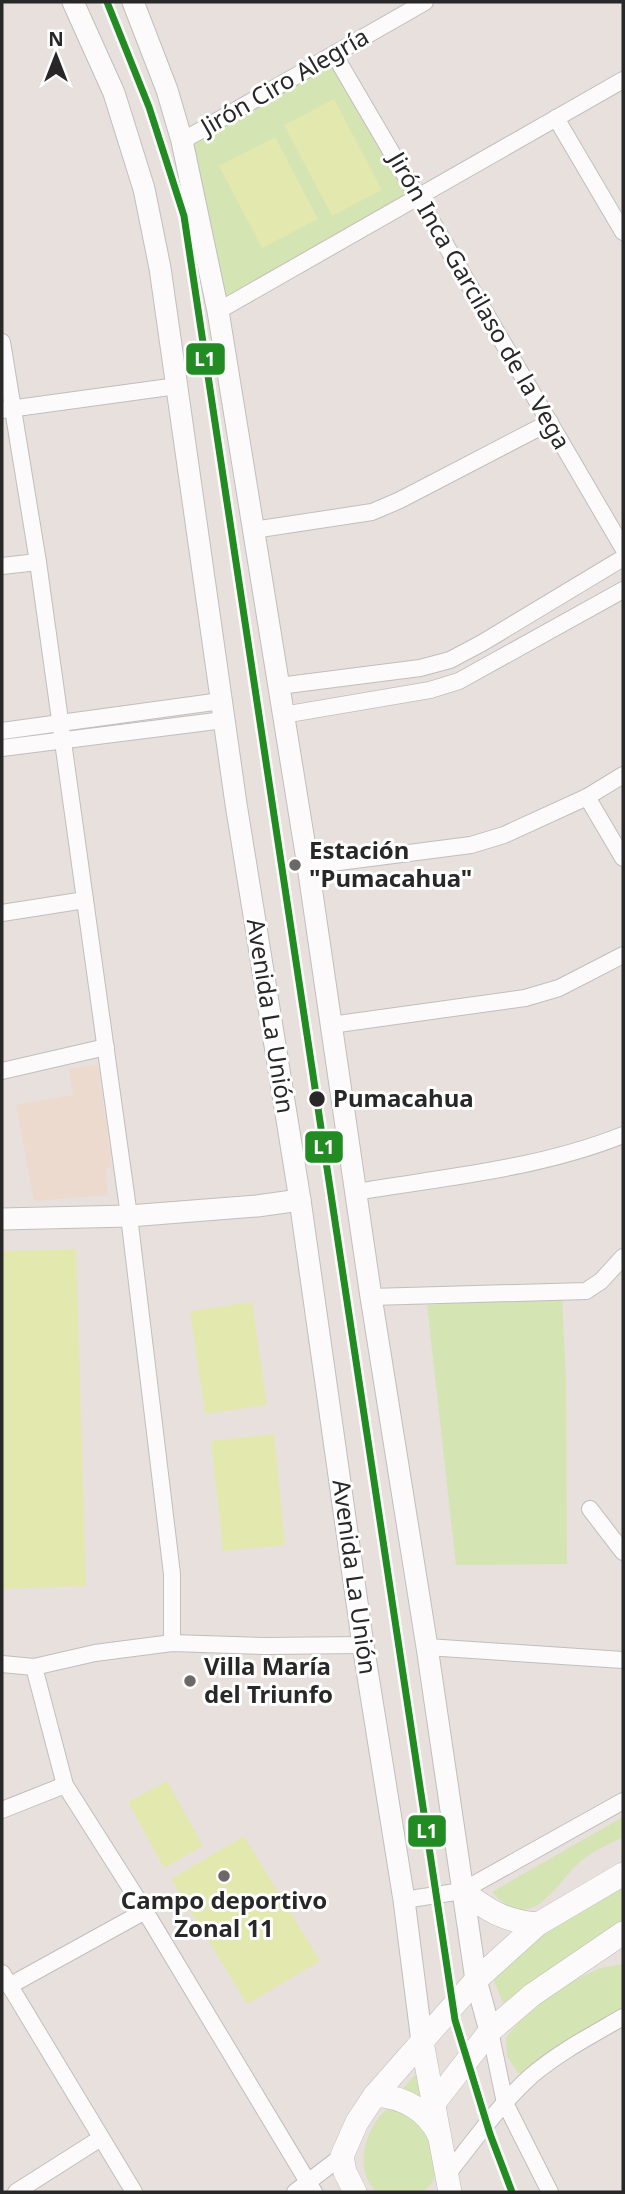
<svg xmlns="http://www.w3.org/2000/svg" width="625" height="2194" font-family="'Noto Sans',sans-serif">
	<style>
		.education { fill: #ecdacf }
		.green { fill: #d4e4b2 }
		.pitch { fill: #e3e8af }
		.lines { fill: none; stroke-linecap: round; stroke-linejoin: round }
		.minor-casing { stroke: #c0bebe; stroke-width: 18 }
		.tertiary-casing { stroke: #c0bebe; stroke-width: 23 }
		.secondary-casing { stroke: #c0bebe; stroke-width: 24 }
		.minor { stroke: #fcfafa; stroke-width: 16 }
		.tertiary { stroke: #fcfafa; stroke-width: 21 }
		.secondary { stroke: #fcfafa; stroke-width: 23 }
		.metro-1-casing { stroke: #fff; stroke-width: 12 }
		.metro-1 { stroke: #228b22; stroke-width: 7 }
		.poi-dot { fill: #6b6867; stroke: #fff; stroke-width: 2.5 }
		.stop-dot { fill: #282828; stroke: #fff; stroke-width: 2.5 }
		.labels { text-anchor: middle; stroke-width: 6; stroke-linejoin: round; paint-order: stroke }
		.street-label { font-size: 24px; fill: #282828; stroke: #fff }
		.poi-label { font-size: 24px; font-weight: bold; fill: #282828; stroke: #fff; text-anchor: start }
		.stop-label { font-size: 24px; font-weight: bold; fill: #282828; stroke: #fff; text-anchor: start }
		.line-badge { stroke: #fff; stroke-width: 2.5 }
		.badge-label { font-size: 19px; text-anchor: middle; font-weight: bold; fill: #fff }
	</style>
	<rect width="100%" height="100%" fill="#e8e0dc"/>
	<path class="education" d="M98,1065L112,1167L106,1168L108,1195L34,1201L16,1105L73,1095L69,1069Z"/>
	<g class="green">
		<path d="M333,63L412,195L221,299L190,141Z"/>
		<path d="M562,1297L566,1378L567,1564L456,1565L427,1305Z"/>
		<path d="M623,1817V1837C610,1844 592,1851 581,1861C553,1885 533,1937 492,1892Z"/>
		<path d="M623,1884V1921L503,2003L488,1966Z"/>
		<path d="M623,1964V2009L531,2072L518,2073L507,2056L506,2038L538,1998L600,1968Z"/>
		<path d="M421,2069L426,2099L403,2088Z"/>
		<path d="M389,2108C400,2112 410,2115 418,2123C432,2137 448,2181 422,2191C411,2194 391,2192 378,2192C352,2173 365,2125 389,2108Z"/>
	</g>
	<g class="pitch">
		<path d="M334,99L382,190L332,216L284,125Z"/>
		<path d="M275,137L318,219L262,248L219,166Z"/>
		<path d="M76,1249L86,1586L2,1589V1251Z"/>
		<path d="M252,1302L267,1405L205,1414L190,1311Z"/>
		<path d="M274,1434L285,1545L223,1551L211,1441Z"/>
		<path d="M167,1781L203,1846L164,1868L128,1802Z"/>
		<path d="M244,1836L320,1961L247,2004L171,1879Z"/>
	</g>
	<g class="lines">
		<defs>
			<g id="minor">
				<path d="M334,54L623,548"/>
				<path d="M556,118L623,232"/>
				<path d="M182,141L425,2"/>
				<path d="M218,311L623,80"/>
				<path d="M2,342L38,562L129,1216L172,1574V1643"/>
				<path d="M2,410L177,386"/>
				<path d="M253,530L372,512L400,500L550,422"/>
				<path d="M2,566L38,562"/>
				<path d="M279,686L420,668L450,660L482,643L623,558"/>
				<path d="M283,715L430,690L459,681L623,590"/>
				<path d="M2,731L221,701"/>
				<path d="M2,748L224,720"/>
				<path d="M587,797L623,858"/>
				<path d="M308,866L471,845L504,835L587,797L623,775"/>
				<path d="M2,913L85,900"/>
				<path d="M331,1025L525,998L559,988L623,955"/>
				<path d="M2,1071L106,1047"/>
				<path d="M356,1192C445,1177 538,1169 623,1135"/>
				<path d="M371,1297L586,1291L601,1281L623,1257"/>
				<path d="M590,1509L623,1552"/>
				<path d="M427,1647L623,1660"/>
				<path d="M2,1664L34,1667L95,1653L172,1643L265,1646L363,1645"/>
				<path d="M34,1667L65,1785L145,1911L314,2192"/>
				<path d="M2,1810L65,1785"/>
				<path d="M404,1900L462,1891L623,1801"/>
				<path d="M2,1973L134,2192"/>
				<path d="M9,1986L145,1911"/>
				<path d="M490,2031L505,2103L550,2192"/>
				<path d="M446,2176C473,2142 499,2105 531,2076C559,2052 592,2035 623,2017"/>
				<path d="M16,2192L101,2138"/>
				<path d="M295,2192L342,2156"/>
			</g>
			<g id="tertiary">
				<path d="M73,2L114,93L144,189L160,268L236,804L300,1200L363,1645L404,1900L422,2042"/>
				<path d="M133,2L167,90L182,141L218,311L308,866L371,1297L427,1647L476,1980L490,2031"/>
				<path d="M2,1219L129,1216L257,1206L300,1200"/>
			</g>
			<g id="secondary">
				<path d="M462,1891C489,1911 504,1921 538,1924"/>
				<path d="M422,2042L450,2192"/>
				<path d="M375,2095C403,2097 426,2109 439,2135"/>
				<path d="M435,2102L490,2031L532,1995L623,1933"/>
				<path d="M355,2192L345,2172L342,2156L357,2122L375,2095L476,1980L538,1924L623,1874"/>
			</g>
		</defs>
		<use href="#minor" class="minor-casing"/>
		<use href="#tertiary" class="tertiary-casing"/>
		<use href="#secondary" class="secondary-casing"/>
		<use href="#minor" class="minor"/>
		<use href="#tertiary" class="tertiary"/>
		<use href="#secondary" class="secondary"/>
		<defs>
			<path id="metro-1" d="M107,2L149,107L184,216L455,2020L490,2134L512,2192"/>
		</defs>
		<use href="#metro-1" class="metro-1-casing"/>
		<use href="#metro-1" class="metro-1"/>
	</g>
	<g class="poi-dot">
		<circle cx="295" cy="865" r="7"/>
		<circle cx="190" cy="1681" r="7"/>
		<circle cx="224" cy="1876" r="7"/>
	</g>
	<circle class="stop-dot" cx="317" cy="1099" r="9"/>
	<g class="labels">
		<g class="street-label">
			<text transform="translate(285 82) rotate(-30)" y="8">Jirón Ciro Alegría</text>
			<text transform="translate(479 301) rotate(60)" y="8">Jirón Inca Garcilaso de la Vega</text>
			<text transform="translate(270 1016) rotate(81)" y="8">Avenida La Unión</text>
			<text transform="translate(354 1577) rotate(82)" y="8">Avenida La Unión</text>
		</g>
		<g class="poi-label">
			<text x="309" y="859">Estación<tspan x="309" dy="28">"Pumacahua"</tspan></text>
			<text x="204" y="1675">Villa María<tspan x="204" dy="28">del Triunfo</tspan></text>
			<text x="224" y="1909" text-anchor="middle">Campo deportivo<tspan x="224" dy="28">Zonal 11</tspan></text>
		</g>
		<g class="stop-label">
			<text x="333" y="1107">Pumacahua</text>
		</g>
	</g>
	<g class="line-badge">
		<rect x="185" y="342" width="41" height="34" rx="7" fill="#228b22"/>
		<rect x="304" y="1130" width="40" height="34" rx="7" fill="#228b22"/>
		<rect x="407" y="1814" width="40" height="34" rx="7" fill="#228b22"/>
	</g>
	<g class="badge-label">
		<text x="205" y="366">L1</text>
		<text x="324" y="1154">L1</text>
		<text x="427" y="1838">L1</text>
	</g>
	<rect width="625" height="2194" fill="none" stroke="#282828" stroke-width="7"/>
	<g transform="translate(56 56)" stroke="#ffffff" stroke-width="5" paint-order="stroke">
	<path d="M0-5L12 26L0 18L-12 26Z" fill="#282828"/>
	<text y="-10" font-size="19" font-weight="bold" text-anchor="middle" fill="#282828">N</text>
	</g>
</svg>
